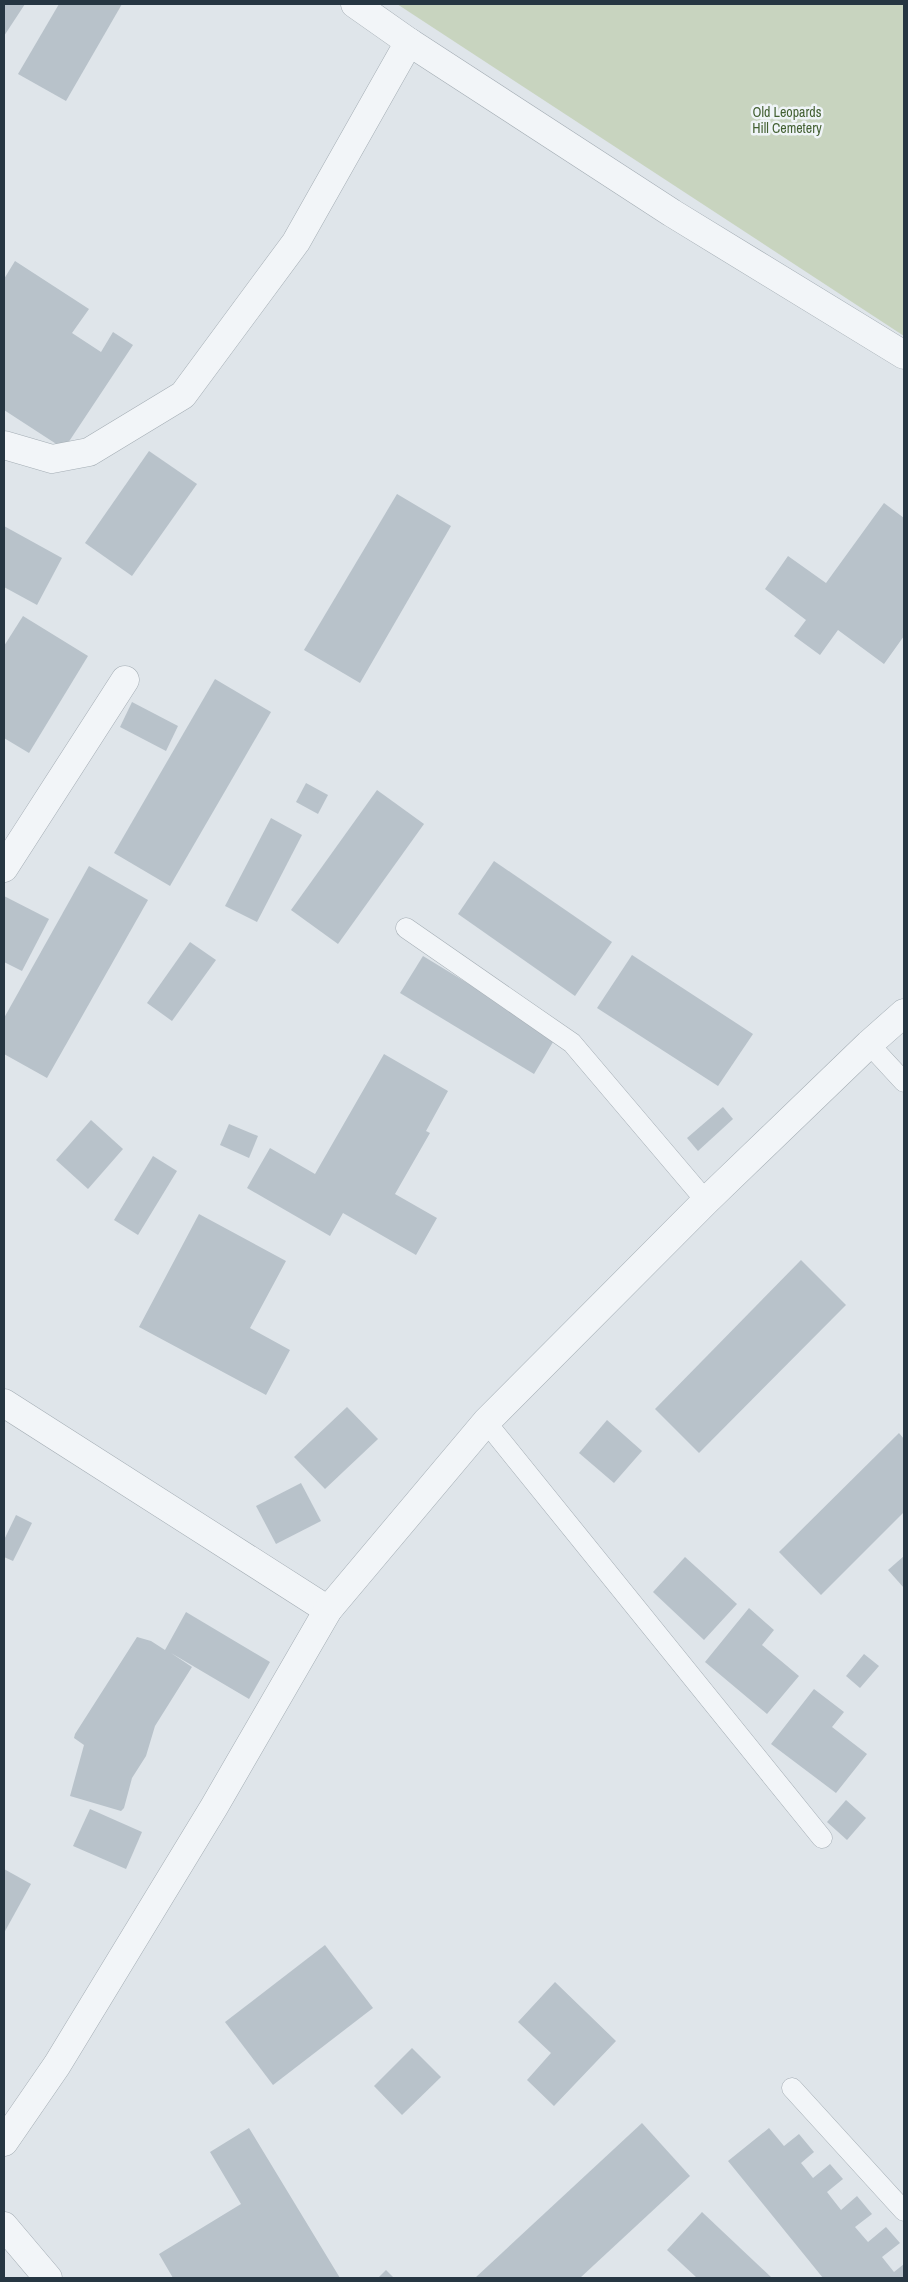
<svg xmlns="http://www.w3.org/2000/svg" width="908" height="2282" font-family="'Archivo Narrow',sans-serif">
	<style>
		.green { fill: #c8d4bf }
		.building { fill: #b8c2ca }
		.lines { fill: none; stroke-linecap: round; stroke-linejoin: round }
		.lane-casing { stroke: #a4adb4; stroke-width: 21 }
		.street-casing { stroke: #a4adb4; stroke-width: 29 }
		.lane { stroke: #f2f5f8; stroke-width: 20 }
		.street { stroke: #f2f5f8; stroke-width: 28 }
		.labels { text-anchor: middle; stroke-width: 5; stroke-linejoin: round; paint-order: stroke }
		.park-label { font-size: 14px; fill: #436032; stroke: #eff4f7 }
	</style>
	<rect width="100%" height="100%" fill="#dfe5ea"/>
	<path class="green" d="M397,4H904V336Z"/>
	<g class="building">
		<path d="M4,4H25L4,36Z"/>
		<path d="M59,4H122L66,101L18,74Z"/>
		<path d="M15,261L89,309L72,333L101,352L113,332L133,345L64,449L4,410V279Z"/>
		<path d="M149,451L197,484L132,576L85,543Z"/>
		<path d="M397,494L451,526L360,683L304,650Z"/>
		<path d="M884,503L904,518V636L884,664L838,630L820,655L794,636L806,620L765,589L788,556L826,583Z"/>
		<path d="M4,526L62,558L37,605L4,587Z"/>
		<path d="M23,616L88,656L29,753L4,738V646Z"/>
		<path d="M215,679L271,712L170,886L114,853Z"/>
		<path d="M132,702L178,726L166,751L120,727Z"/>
		<path d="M306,783L328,795L318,814L296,802Z"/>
		<path d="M377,790L424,824L338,944L291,910Z"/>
		<path d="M271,818L302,835L257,922L225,906Z"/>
		<path d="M494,861L612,942L575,996L458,914Z"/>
		<path d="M89,866L148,900L47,1078L4,1054V1018Z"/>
		<path d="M4,896L49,919L22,971L4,962Z"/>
		<path d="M190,942L216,960L172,1021L147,1003Z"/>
		<path d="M632,955L753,1034L718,1086L597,1008Z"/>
		<path d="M423,956L556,1037L534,1074L400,993Z"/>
		<path d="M384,1054L448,1091L426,1131L430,1133L395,1194L437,1218L416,1255L343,1213L330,1236L247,1188L270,1148L315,1174Z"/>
		<path d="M723,1107L733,1119L698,1151L687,1138Z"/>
		<path d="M91,1120L123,1149L88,1189L56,1160Z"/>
		<path d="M229,1124L258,1136L249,1158L220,1145Z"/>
		<path d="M153,1156L177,1171L138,1235L114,1220Z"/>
		<path d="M199,1214L286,1261L250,1328L290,1350L266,1395L139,1327Z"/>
		<path d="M801,1260L846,1305L699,1453L655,1409Z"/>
		<path d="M347,1407L378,1439L325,1489L294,1457Z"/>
		<path d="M607,1420L642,1451L614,1483L579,1453Z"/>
		<path d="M899,1433L904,1439V1512L821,1595L779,1552Z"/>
		<path d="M301,1483L321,1521L276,1544L256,1506Z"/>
		<path d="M16,1515L32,1523L13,1561L4,1557V1540Z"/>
		<path d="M904,1556V1588L888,1570Z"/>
		<path d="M685,1557L737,1604L704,1640L653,1592Z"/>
		<path d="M749,1608L774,1630L762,1645L799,1676L767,1714L705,1662Z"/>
		<path d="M186,1612L270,1662L249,1699L171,1653L192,1667L155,1726L146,1756L132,1778L124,1808L121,1811L70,1796L84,1745L74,1738L75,1734L137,1637L151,1641L165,1650Z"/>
		<path d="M864,1654L879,1666L860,1688L846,1676Z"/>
		<path d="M814,1689L844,1712L832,1727L867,1754L836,1793L771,1744Z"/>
		<path d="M846,1800L866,1818L847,1840L827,1822Z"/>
		<path d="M90,1809L142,1832L126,1869L73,1846Z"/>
		<path d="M4,1869L31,1884L4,1933Z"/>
		<path d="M325,1945L373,2008L273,2085L225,2022Z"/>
		<path d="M555,1982L616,2041L554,2106L527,2080L551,2053L518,2022Z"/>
		<path d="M412,2048L441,2077L402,2115L374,2086Z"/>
		<path d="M642,2123L690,2176L580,2278H475Z"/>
		<path d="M249,2128L340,2278H173L159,2254L241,2204L210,2152Z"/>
		<path d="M769,2128L784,2146L799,2134L814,2152L801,2163L813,2178L830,2164L843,2179L827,2192L841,2210L857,2196L872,2214L855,2227L868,2242L886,2227L900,2243L882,2257L894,2272L904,2264V2278H823L728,2161Z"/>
		<path d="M702,2212L772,2278H697L667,2250Z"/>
		<path d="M386,2270L394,2278H378Z"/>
	</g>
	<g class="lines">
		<defs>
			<g id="lane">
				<path d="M406,928L572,1043L706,1201"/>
				<path d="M869,1044L904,1082"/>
				<path d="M486,1422L822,1838"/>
				<path d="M792,2088L904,2211"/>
			</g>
			<g id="street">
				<path d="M355,4L409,42L672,213L904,355"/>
				<path d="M4,445L52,459L89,452L183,395L296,242L409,42"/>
				<path d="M4,868L125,680"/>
				<path d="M4,1403L328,1610"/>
				<path d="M4,2142L57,2065L214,1807L328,1610L486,1422L706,1201L869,1044L904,1013"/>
				<path d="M4,2226L48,2278"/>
			</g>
		</defs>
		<use href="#lane" class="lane-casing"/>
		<use href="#street" class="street-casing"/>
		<use href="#lane" class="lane"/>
		<use href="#street" class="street"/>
	</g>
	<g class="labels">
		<g class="park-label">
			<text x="787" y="117">Old Leopards<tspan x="787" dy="16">Hill Cemetery</tspan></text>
		</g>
	</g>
	<rect width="908" height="2282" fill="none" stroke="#263642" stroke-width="10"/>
</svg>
